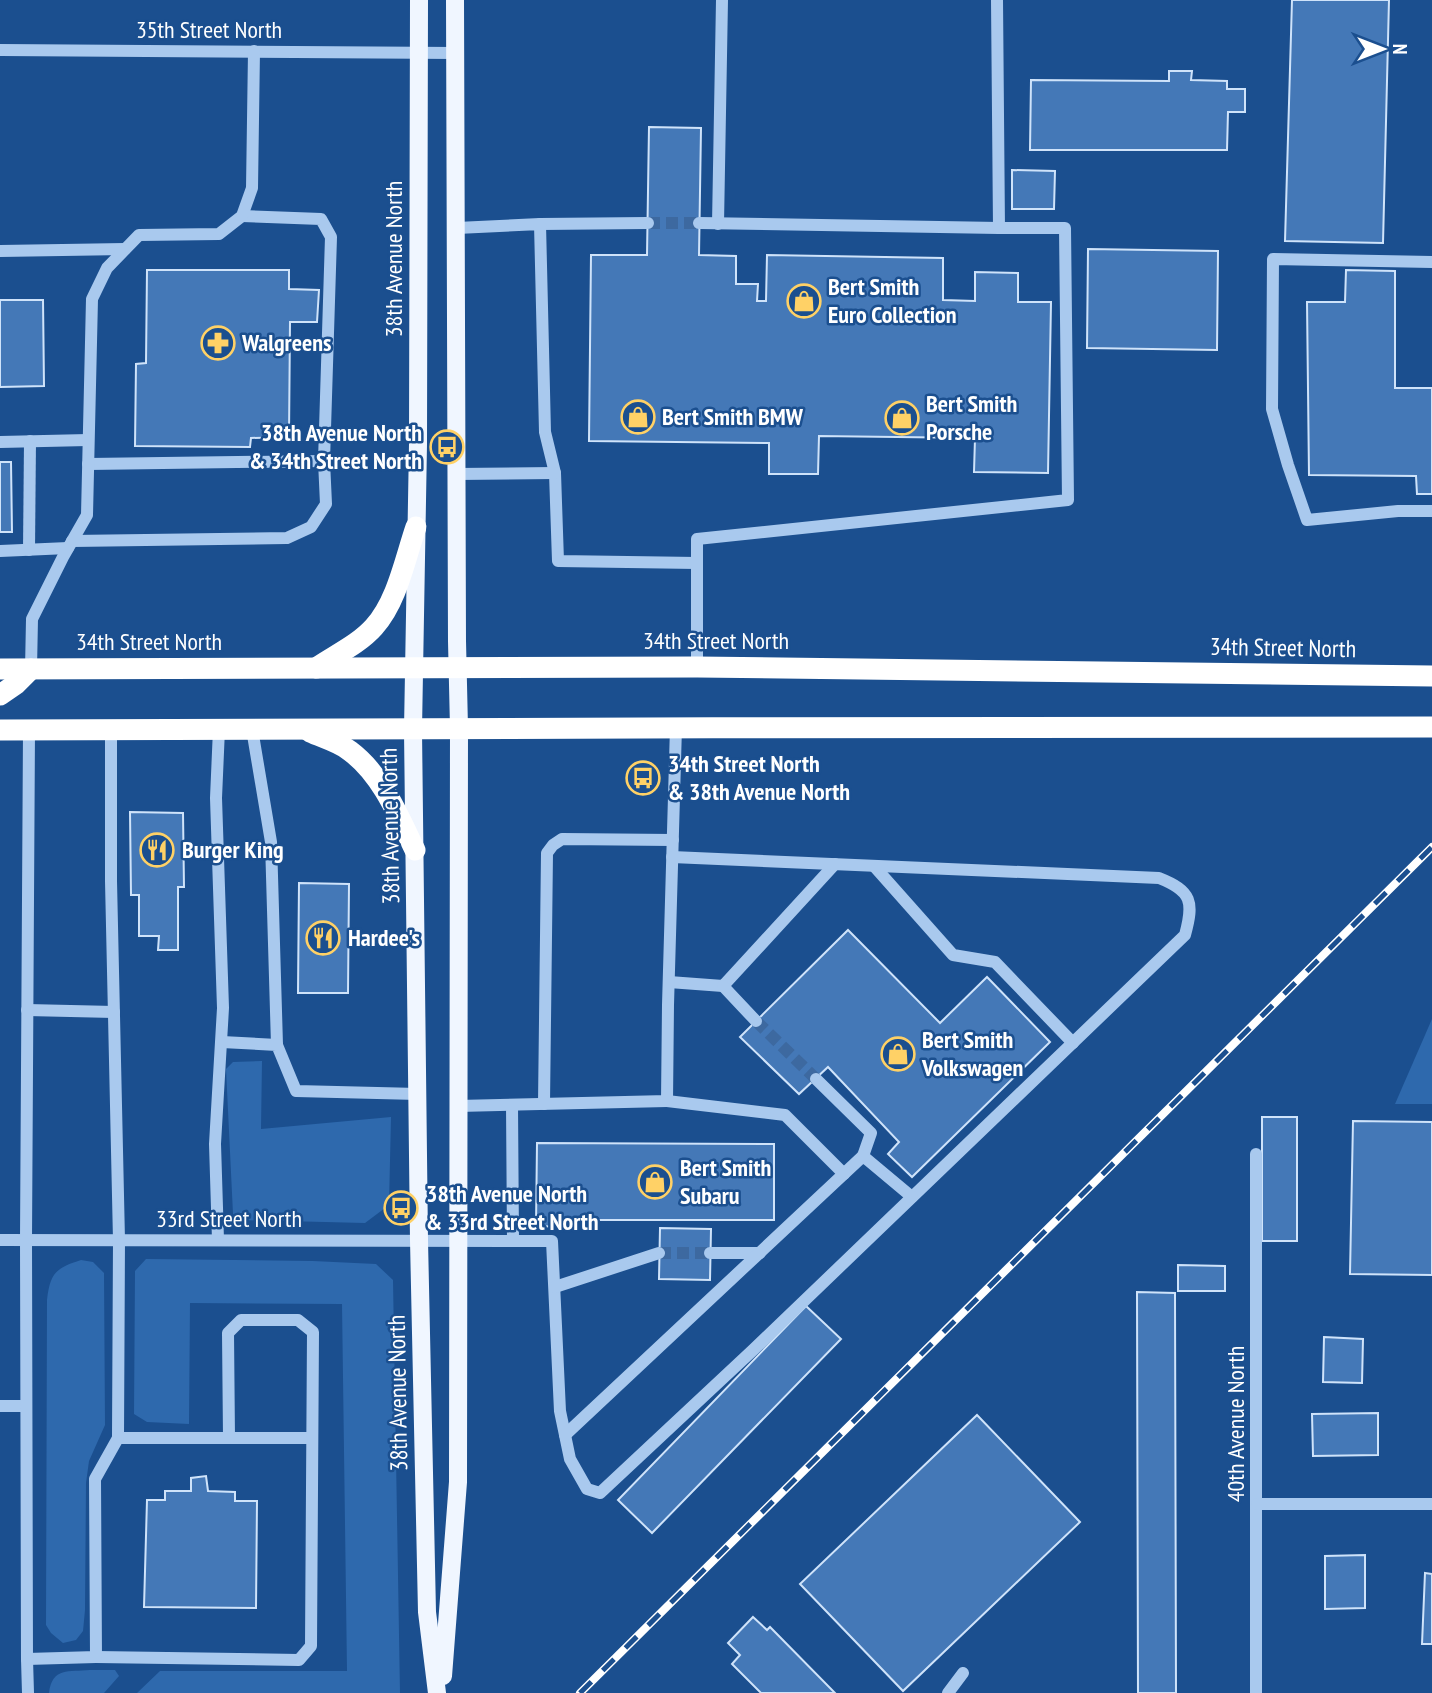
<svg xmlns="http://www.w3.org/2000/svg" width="1432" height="1693" font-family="'PT Sans Narrow',sans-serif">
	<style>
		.green { fill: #2e69ad }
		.building { fill: #4478b7; stroke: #cfe3fa; stroke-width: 2 }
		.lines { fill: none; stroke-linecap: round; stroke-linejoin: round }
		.minor-tunnel { stroke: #3d69a0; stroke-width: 12; stroke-dasharray: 12 6; stroke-linecap: butt }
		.minor { stroke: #a9c9ee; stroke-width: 12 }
		.major { stroke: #f0f6ff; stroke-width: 18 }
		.highway { stroke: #fff; stroke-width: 21 }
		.rail-casing { stroke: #fff; stroke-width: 8 }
		.rail { stroke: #1b4f8f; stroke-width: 5; stroke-dasharray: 16; stroke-linecap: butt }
		.labels { text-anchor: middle; stroke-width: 5; stroke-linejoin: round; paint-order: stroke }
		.street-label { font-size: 24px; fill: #fff; stroke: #1b4f8f }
		.poi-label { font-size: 24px; font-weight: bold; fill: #fff; stroke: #1b4f8f; text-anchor: start }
	</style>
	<rect width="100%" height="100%" fill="#1b4f8f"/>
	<g class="green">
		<path d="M1432,1019V1104H1395Z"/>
		<path d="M262,1061L261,1129L391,1117L389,1205L365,1223L239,1220L233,1214L226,1069L233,1062Z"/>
		<path d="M146,1259L313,1261L376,1264L393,1280L400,1693H137L160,1671H347L342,1304L190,1303L189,1424L147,1422L134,1414L135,1271Z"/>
		<path d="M81,1260L93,1262L104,1273L105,1425L89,1461L86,1483L85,1610L83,1631L76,1640L63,1643L51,1633L46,1625L47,1300C50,1273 56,1268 81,1260Z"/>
		<path d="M90,1670H115L119,1676L104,1693H49C52,1667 69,1672 90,1670Z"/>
	</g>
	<g class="building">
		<path d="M1292,0H1389L1383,243L1285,241Z"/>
		<path d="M1169,71H1192L1191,80L1227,81V89H1245V112H1228L1227,150H1030L1031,80L1169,81Z"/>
		<path d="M649,127L701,128L699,255L736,256V284H758L757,301H766L767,255L943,258V300L975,301V272L1018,273V302H1051L1048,473L974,472L975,438L819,436L818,474H769V443L589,441L591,255H647Z"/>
		<path d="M1012,170L1055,171L1054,209H1012Z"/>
		<path d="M1088,249L1218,251L1217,350L1087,348Z"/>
		<path d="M147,270H289V289L319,290L317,322H290L289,437L251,438L250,447L135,446L136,364L146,363Z"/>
		<path d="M1346,270L1395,271V388H1432V494H1417L1416,476L1309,475L1307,302H1345Z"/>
		<path d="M0,300H43L44,386L0,387Z"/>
		<path d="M0,462H11L12,532H0Z"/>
		<path d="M130,812L183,813L184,887H178V950H158L159,936H139V895H131Z"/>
		<path d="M299,883L349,884L348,993H298Z"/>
		<path d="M848,930L940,1023L987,977L1050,1042L912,1177L888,1154L899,1142L828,1067L799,1094L740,1037Z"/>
		<rect x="1262" y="1117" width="35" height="124"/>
		<path d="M1353,1121L1432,1122V1275L1350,1274Z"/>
		<path d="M537,1143L774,1144V1220H568L567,1227L536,1226Z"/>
		<path d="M660,1228L711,1229L710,1280L659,1279Z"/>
		<path d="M1178,1265L1225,1266V1291H1178Z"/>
		<path d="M1137,1292L1175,1293L1176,1693H1138Z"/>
		<path d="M806,1306L841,1339L652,1533L618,1500Z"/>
		<path d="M1324,1337L1363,1339L1362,1383L1323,1382Z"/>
		<path d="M1378,1413V1455L1313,1456L1312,1414Z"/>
		<path d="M977,1415L1080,1522L903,1691L800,1584Z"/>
		<path d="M206,1476L208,1491L235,1492V1501H257L256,1608L144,1607L147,1500H165V1491H191V1478Z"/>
		<path d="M1365,1555V1608L1325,1609V1556Z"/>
		<path d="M1425,1573L1432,1574V1644H1422Z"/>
		<path d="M753,1617L767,1630L770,1627L835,1693H761L732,1664L740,1655L728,1643Z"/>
	</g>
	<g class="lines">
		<g class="minor-tunnel">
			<path d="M648,223H699"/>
			<path d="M756,1021L816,1079"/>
			<path d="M659,1253H710"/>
		</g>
		<g class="minor">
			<path d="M0,50L456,53"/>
			<path d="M699,223L999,228"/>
			<path d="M540,224L648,223"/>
			<path d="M718,224L722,0"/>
			<path d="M457,228L540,224L545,432L555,473L558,561L697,563"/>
			<path d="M0,251L125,249"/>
			<path d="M1432,262L1273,259L1272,409L1288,465L1307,520L1398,511H1432"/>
			<path d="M0,442L88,440"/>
			<path d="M88,464L324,461"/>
			<path d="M456,474L555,473"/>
			<path d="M72,541L287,538L311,527L326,504L324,461L331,237L321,219L242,216"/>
			<path d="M29,550L30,441"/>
			<path d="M0,551L68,548"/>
			<path d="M697,667V539L1068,500L1065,228H999L997,0"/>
			<path d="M31,669L32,619L63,557L87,515L92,299L107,268L139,235L219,234L242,216L252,188L254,51"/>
			<path d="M252,729L271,842L277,1045"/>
			<path d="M874,866L953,955L995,962L1073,1043"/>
			<path d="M669,982L723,986L835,864"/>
			<path d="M723,986L756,1021"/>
			<path d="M27,1010L114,1012"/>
			<path d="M222,1042L277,1045L296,1091L418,1094"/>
			<path d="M816,1079L871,1133L863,1156"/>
			<path d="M667,1101L785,1115L844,1174"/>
			<path d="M544,1104L547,853L553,845L562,839L673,840"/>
			<path d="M512,1105L513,1241"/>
			<path d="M458,1106L667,1101L668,1005L676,727"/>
			<path d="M1256,1154V1693"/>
			<path d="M0,1240L552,1241L560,1411L570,1459L587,1489L600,1493L753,1350L1185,935C1194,902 1192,891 1159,878L672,857"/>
			<path d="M218,1240L215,1144L223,1008L216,798L219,729"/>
			<path d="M710,1253H760"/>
			<path d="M555,1287L659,1253"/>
			<path d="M0,1406H26"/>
			<path d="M565,1435L863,1156L912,1197"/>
			<path d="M229,1438H312"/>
			<path d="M1257,1504H1432"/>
			<path d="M96,1657L299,1660L311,1646L313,1332L298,1320H241L228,1333L229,1438H118"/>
			<path d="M27,1659L96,1657L95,1479L118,1438L119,1240L111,881V730"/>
			<path d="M28,1693L27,1659L26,1240L29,730"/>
			<path d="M948,1693L963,1673"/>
		</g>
		<g class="major">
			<path d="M419,0L418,444L413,730L419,1240L427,1612L437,1693"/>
			<path d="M443,1676L458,1482L459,728L457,641L455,0"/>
		</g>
		<g class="highway">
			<path d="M316,668C335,655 359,644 374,627C397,602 405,559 416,527"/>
			<path d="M0,669L697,667L1432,676"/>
			<path d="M0,695L16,684L31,669"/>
			<path d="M0,730C477,730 955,725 1432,727"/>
			<path d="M310,732C323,738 339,742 350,751C382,775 398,815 415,850"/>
		</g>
		<defs>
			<path id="rail" d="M580,1693L1432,847"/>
		</defs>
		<use href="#rail" class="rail-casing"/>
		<use href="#rail" class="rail"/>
	</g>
	<defs>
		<symbol id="shop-ring" viewBox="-11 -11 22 22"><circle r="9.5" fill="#1b4f8f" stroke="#ffd166" stroke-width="1.5"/><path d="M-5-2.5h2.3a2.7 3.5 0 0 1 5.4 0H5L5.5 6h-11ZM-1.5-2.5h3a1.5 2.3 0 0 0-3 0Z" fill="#ffd166"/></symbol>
		<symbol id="pharmacy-ring" viewBox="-11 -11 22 22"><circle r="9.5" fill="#1b4f8f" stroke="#ffd166" stroke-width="1.5"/><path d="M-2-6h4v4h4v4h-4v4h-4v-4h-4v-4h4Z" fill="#ffd166"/></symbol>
		<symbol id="bus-ring" viewBox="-11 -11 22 22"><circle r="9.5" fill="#1b4f8f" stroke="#ffd166" stroke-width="1.5"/><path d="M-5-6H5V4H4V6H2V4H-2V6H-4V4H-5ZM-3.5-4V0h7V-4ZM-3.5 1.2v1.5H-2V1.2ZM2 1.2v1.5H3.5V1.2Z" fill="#ffd166"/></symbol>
		<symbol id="restaurant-ring" viewBox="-11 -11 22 22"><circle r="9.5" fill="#1b4f8f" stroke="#ffd166" stroke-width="1.5"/><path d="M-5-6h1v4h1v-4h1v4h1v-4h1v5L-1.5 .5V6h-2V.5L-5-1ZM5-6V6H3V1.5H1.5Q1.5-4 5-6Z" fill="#ffd166"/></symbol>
	</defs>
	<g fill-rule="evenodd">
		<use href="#shop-ring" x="785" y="282" width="38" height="38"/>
		<use href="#pharmacy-ring" x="199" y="324" width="38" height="38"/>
		<use href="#shop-ring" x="619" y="398" width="38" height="38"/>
		<use href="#shop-ring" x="883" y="399" width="38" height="38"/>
		<use href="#bus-ring" x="428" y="428" width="38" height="38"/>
		<use href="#bus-ring" x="624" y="759" width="38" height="38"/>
		<use href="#restaurant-ring" x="138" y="831" width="38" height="38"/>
		<use href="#restaurant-ring" x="304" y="919" width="38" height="38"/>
		<use href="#shop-ring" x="879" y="1035" width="38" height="38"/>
		<use href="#shop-ring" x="636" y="1163" width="38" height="38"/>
		<use href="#bus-ring" x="382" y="1189" width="38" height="38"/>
	</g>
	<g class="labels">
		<g class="street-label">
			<text x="209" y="38">35th Street North</text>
			<text transform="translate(394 259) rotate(-90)" y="8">38th Avenue North</text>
			<text x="716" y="649">34th Street North</text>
			<text x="149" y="650">34th Street North</text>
			<text transform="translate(1283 648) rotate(1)" y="8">34th Street North</text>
			<text transform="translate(390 826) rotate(-91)" y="8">38th Avenue North</text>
			<text x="229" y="1227">33rd Street North</text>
			<text transform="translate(398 1393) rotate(-91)" y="8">38th Avenue North</text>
			<text transform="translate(1236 1424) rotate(-90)" y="8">40th Avenue North</text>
		</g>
		<g class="poi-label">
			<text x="828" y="295">Bert Smith<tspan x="828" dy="28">Euro Collection</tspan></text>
			<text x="242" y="351">Walgreens</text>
			<text x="926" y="412">Bert Smith<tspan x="926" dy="28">Porsche</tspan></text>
			<text x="662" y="425">Bert Smith BMW</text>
			<text x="422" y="441" text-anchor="end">38th Avenue North<tspan x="422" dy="28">&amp; 34th Street North</tspan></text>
			<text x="668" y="772">34th Street North<tspan x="668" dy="28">&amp; 38th Avenue North</tspan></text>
			<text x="182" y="858">Burger King</text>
			<text x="348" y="946">Hardee's</text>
			<text x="922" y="1048">Bert Smith<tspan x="922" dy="28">Volkswagen</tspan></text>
			<text x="680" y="1176">Bert Smith<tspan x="680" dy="28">Subaru</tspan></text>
			<text x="426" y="1202">38th Avenue North<tspan x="426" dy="28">&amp; 33rd Street North</tspan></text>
		</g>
	</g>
	<g transform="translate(1383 49) rotate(90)" stroke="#1b4f8f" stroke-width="5" paint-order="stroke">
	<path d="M0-5L12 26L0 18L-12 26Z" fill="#ffffff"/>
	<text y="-10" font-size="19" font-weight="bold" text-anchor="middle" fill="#ffffff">N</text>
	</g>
</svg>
